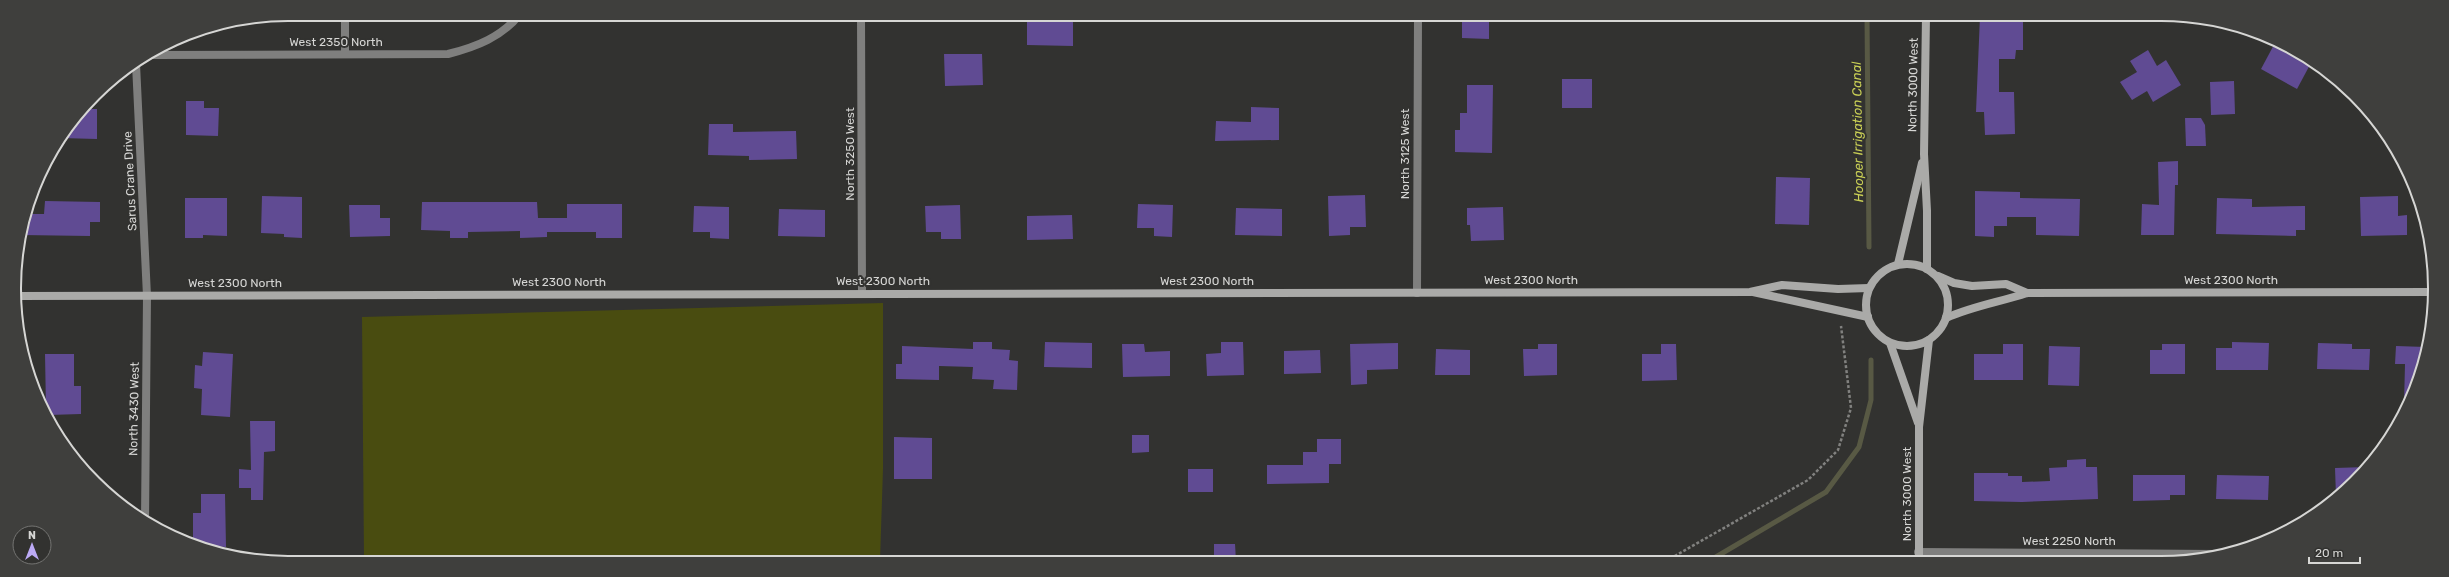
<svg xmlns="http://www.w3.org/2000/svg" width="2449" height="577" font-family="Rubik,sans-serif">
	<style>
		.green { fill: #494c10 }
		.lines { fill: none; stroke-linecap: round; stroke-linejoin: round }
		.stream { stroke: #585944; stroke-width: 5 }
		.building { fill: #604b93 }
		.path { stroke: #81817f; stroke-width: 2.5; stroke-dasharray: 3 2; stroke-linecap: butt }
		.street { stroke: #7f7f7e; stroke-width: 8 }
		.secondary { stroke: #aaaaa8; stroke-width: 8 }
		.labels { text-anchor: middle; stroke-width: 4; stroke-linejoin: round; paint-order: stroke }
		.street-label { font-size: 12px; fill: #d6d6d4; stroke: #323230 }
		.water-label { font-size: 13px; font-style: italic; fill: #c9cf55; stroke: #323230 }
		.rim { fill: none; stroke: #d6d6d4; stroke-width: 2 }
	</style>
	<rect width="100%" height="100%" fill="#323230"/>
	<path class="green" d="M883,303V469L880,561H364L362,317Z"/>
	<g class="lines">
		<g class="stream">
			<path d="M1867,16L1869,247"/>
			<path d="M1709,561L1826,492L1859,447L1871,400V360"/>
		</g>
	</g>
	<g class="building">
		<path d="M1027,15H1073V46L1027,45Z"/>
		<path d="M1462,15L1489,16V39L1462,38Z"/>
		<path d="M1980,16H1999V20H2023V50H2016L2015,59H1999V92H2014L2015,134L1985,135L1984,112H1976Z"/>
		<path d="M2276,41L2298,51L2312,61L2297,89L2261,69Z"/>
		<path d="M2148,50L2157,66L2166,60L2181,85L2153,102L2147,91L2132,100L2120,82L2137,72L2130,61Z"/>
		<path d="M944,54H982L983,85L945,86Z"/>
		<rect x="1562" y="79" width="30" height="29"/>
		<path d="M2234,81L2235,114L2211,115L2210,82Z"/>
		<path d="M1467,85H1493L1492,153L1455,152V130H1460V113H1467Z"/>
		<path d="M186,101H204V108H219L218,136L186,135Z"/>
		<path d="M1251,107L1279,108V140L1215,141L1216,121L1251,122Z"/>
		<path d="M83,109H97V139L60,138L71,121Z"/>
		<path d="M2185,118H2201L2205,125L2206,146H2186Z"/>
		<path d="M709,124H733V132L796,131L797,159L749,160V156L708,155Z"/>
		<path d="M2178,161V185H2175L2174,235H2141L2142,204L2159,205L2158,162Z"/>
		<path d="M1776,177L1810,178L1809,225L1775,224Z"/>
		<path d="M1975,191L2020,192V198L2080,199L2079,236L2036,235V217H2007V226H1994V237L1975,236Z"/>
		<path d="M1365,195L1366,227H1350V235L1329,236L1328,196Z"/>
		<path d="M262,196L302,197V238L284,237V234L261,233Z"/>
		<path d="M2398,196V216L2407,215V235L2361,236L2360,197Z"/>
		<path d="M185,198H227V236L203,235V238H185Z"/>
		<path d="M2217,198L2252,199V207L2305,206V230H2296V236L2216,234Z"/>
		<path d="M45,201L100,202V222H90V236L21,235L25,214H44Z"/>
		<path d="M422,202H537L538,218H567V204H622V238H596V232H547V237L520,238V231L468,232V238H450V231L421,230Z"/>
		<path d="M1138,204L1173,205L1172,237L1154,236V228H1137Z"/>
		<path d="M349,205H380V218H390V236L350,237Z"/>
		<path d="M960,205L961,239H941V232H926L925,206Z"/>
		<path d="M694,206L729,207V239L710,238V232H693Z"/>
		<path d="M1503,207L1504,240L1471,241L1470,225H1467V208Z"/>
		<path d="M1236,208L1282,209V236L1235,235Z"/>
		<path d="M779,209L825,210V237L778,236Z"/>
		<path d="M1072,215L1073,239L1027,240V216Z"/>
		<path d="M973,342H992V349L1010,350L1009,360L1018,361L1017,390L993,389L994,380L972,379L973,367L939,366V380L896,379V364H902V346L973,349Z"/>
		<path d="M1045,342L1092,343V368L1044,367Z"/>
		<path d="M1221,342H1243L1244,375L1207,376L1206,354L1221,353Z"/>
		<path d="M2232,342L2269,343L2268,370H2216V348H2232Z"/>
		<path d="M1398,343V369L1367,370V384L1351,385L1350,344Z"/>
		<path d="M2318,343L2352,344V349H2370L2369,370L2317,369Z"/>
		<path d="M1122,344H1144L1145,352L1170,351V376L1123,377Z"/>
		<path d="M1538,344H1557V375L1524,376L1523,349H1538Z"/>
		<path d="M1661,344H1676L1677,380L1642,381V354H1661Z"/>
		<path d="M2003,344H2023V380H1974V354H2003Z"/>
		<path d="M2162,344H2185V374H2150V350H2162Z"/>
		<path d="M2049,346L2080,347L2079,386L2048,385Z"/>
		<path d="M2396,346L2426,347L2408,405L2404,404L2405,364H2395Z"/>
		<path d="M1436,349L1470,350V375H1435Z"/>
		<path d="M1320,350L1321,373L1284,374V351Z"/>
		<path d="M203,352L233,354L230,417L201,415L202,389L194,388L195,365L202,366Z"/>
		<path d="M45,354H74V386H81V414L49,415L46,409Z"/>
		<path d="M250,421H275V451L264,452L263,500H251V488H239V469L251,470Z"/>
		<path d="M1132,435H1149V452L1132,453Z"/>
		<path d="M894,437L932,438V479H894Z"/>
		<path d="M1317,439H1341V464H1329V483L1267,484V465H1303V452H1317Z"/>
		<path d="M2086,459V467H2097L2098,499L2022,502L1974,501V473H2008V476H2022V482L2050,481L2049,468L2067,467V460Z"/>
		<path d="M2366,467L2354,483L2336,496L2335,468Z"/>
		<rect x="1188" y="469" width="25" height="23"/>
		<path d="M2133,475H2185V495H2170V500L2133,501Z"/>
		<path d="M2217,475L2269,476L2268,500L2216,499Z"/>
		<path d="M201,494H225L226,547L193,545V513H201Z"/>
		<path d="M1214,544H1235L1236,561H1214Z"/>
	</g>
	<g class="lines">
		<path class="path" d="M1666,561L1808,480L1838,450L1851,408L1841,326"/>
		<g class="street">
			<path d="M345,14V54"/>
			<path d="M861,15L862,293"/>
			<path d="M152,55L448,54C476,47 502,37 520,14"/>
			<path d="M136,64L147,296L145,522"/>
			<path d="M1417,293L1418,15"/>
			<path d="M1918,552L2219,554"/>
		</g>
		<g class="secondary">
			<path d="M1926,16L1924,154L1927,211V269"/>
			<circle cx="1907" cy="305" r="41"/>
			<path d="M1898,264L1922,163"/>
			<path d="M1938,276L1954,283L1972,286L2006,284L2027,293"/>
			<path d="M1753,292L1868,317"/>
			<path d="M15,296L1750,292L1782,285L1838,289L1869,288"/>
			<path d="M1946,318C1973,306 2000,302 2027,293L2434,292"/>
			<path d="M1890,343L1918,423"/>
			<path d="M1919,561V427L1929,340"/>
		</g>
	</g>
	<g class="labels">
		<g class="street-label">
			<text x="336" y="46">West 2350 North</text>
			<text transform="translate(1913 85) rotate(-89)" y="4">North 3000 West</text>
			<text transform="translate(850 154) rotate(-90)" y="4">North 3250 West</text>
			<text transform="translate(1405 154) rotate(-90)" y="4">North 3125 West</text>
			<text transform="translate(130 181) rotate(-93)" y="4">Sarus Crane Drive</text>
			<text x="1531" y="284">West 2300 North</text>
			<text x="2231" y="284">West 2300 North</text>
			<text x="883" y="285">West 2300 North</text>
			<text x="1207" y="285">West 2300 North</text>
			<text x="559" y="286">West 2300 North</text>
			<text x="235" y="287">West 2300 North</text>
			<text transform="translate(134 409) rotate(-89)" y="4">North 3430 West</text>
			<text transform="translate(1907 494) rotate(-90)" y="4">North 3000 West</text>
			<text x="2069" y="545">West 2250 North</text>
		</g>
		<g class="water-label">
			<text transform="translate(1857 132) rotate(-91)" y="5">Hooper Irrigation Canal</text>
		</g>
	</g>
	<path d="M0 0H2449V577H0ZM288 21H2161A267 267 0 0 1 2428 288V289A267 267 0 0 1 2161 556H288A267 267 0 0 1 21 289V288A267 267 0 0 1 288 21Z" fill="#3f3f3d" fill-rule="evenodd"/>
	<path class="rim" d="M288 21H2161A267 267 0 0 1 2428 288V289A267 267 0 0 1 2161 556H288A267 267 0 0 1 21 289V288A267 267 0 0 1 288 21Z"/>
	<g transform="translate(32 545)"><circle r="19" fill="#323230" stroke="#747472"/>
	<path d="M0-3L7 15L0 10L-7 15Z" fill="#bcaaf6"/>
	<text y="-6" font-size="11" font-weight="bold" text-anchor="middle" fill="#d6d6d4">N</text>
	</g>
	<path d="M2309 557v6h51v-6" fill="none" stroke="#d6d6d4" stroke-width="2"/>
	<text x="2315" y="557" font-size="12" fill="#d6d6d4" stroke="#323230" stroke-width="3" paint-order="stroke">20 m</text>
</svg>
